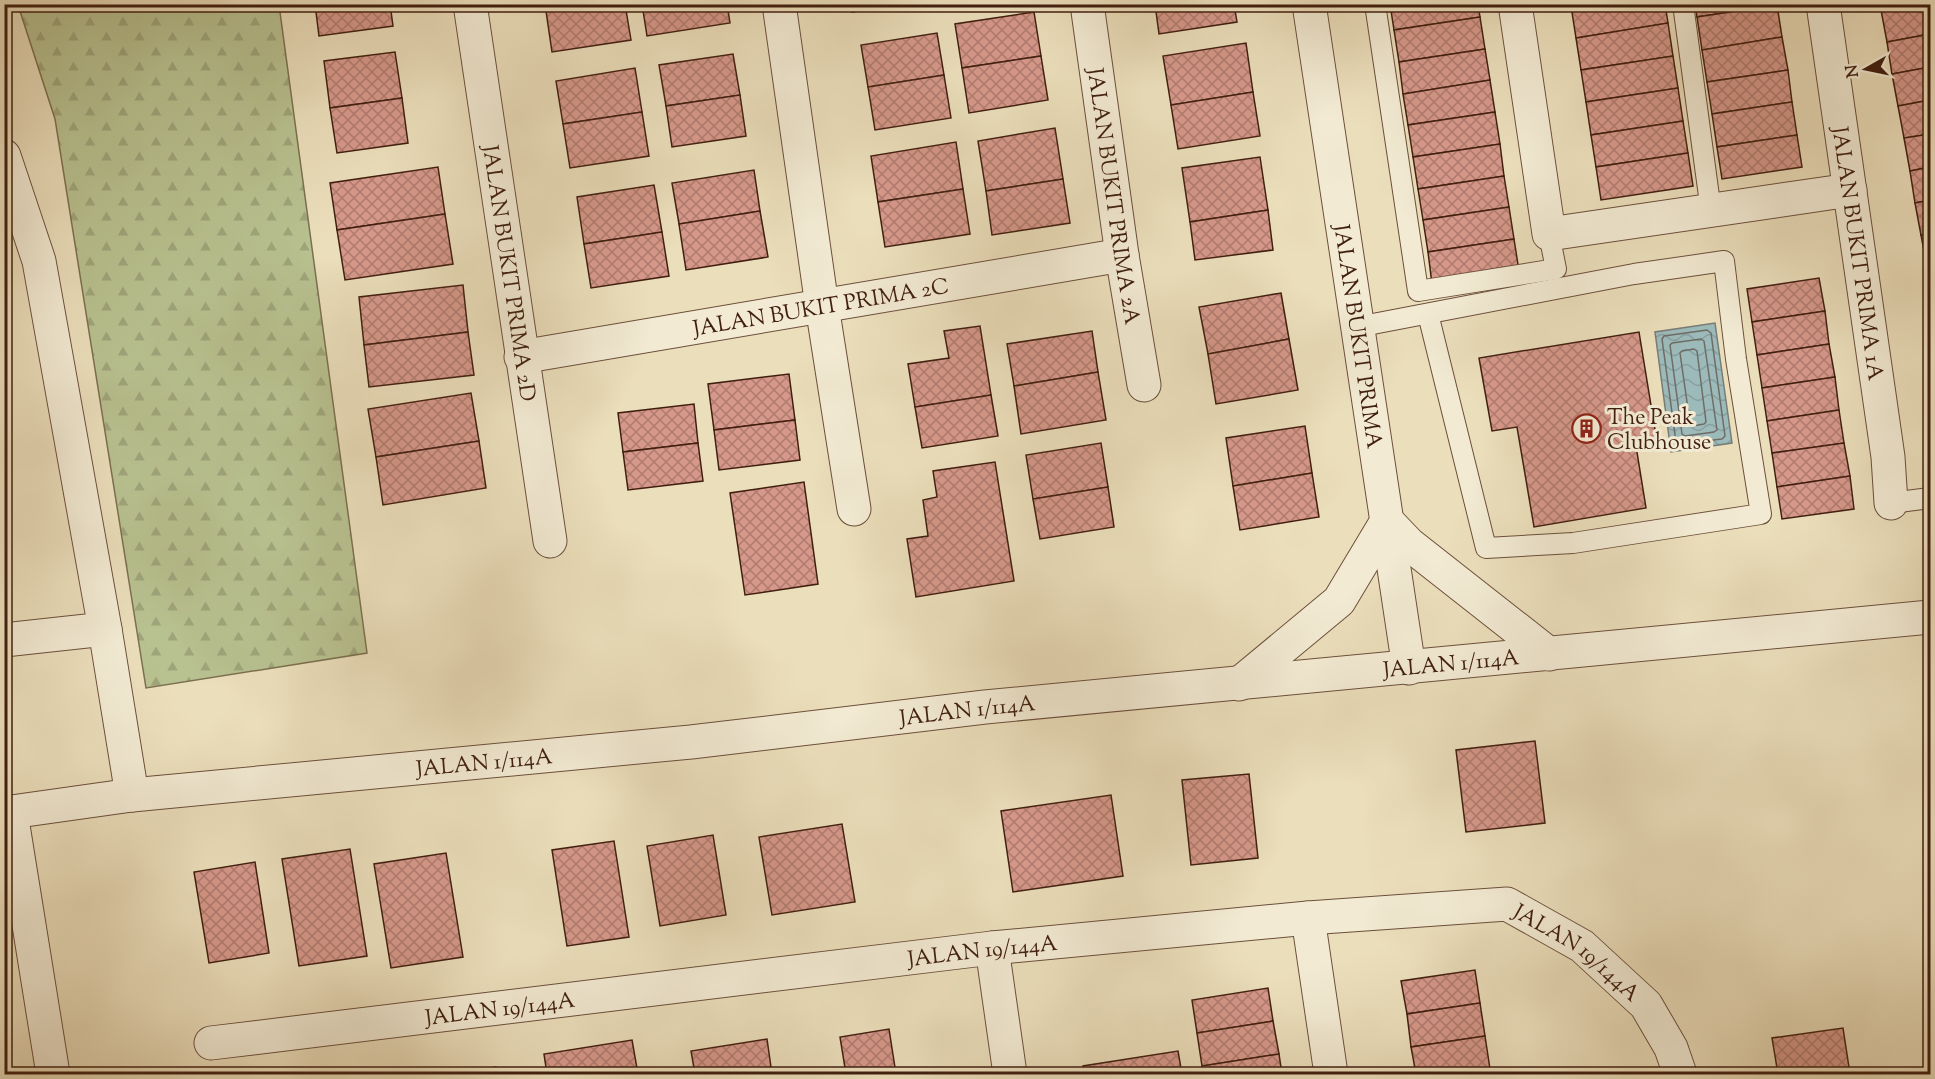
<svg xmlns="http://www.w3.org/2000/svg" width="1935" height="1079" font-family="'Sorts Mill Goudy',serif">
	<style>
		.forest { fill: url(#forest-firs); stroke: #7c7050; stroke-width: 1.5 }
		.water { fill: url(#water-waves); stroke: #787c76; stroke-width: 1.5 }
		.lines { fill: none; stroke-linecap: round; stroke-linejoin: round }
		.shore { stroke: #6e6c65; stroke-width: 1.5 }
		.building { fill: url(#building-cross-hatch); stroke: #411f10; stroke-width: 1.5 }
		.service-casing { stroke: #6c4f3b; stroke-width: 22 }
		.minor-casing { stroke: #6c4f3b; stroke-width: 35 }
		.tertiary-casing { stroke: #6c4f3b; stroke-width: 35 }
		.service { stroke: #f2ead3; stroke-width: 20 }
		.minor { stroke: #f2ead3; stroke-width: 33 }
		.tertiary { stroke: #f2ead3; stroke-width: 33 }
		.labels { text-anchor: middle; stroke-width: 6; stroke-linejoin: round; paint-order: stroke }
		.street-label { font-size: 22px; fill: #411f10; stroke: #f2ead3 }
		.poi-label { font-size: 22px; fill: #411f10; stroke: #f2ead3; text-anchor: start }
	</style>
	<defs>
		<pattern id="forest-firs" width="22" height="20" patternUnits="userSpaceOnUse" patternTransform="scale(1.5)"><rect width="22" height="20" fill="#b8c190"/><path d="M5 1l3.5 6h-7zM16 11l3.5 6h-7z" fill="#9fa57b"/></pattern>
		<pattern id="water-waves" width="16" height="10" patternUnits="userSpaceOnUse" patternTransform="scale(1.5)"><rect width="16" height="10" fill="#9cbaba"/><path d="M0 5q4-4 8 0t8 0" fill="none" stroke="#889f9f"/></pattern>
		<pattern id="building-cross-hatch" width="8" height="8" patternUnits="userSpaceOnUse" patternTransform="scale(1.5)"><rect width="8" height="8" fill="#d6988a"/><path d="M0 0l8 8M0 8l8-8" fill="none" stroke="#af7b6f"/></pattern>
	</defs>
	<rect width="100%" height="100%" fill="#ebdebb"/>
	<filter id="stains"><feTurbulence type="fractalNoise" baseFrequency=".00333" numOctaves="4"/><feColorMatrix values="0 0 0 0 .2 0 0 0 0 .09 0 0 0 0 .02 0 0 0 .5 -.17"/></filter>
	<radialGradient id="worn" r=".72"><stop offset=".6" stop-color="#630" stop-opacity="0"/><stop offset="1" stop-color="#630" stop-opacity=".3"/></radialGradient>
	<path class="forest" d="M18,5H279L367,653L146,688L55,119Z"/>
	<path class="water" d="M1715,323L1732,443L1671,452L1655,332Z"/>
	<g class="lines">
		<g class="shore">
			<path d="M1707,330L1711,333L1725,436L1722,439L1678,444L1676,442L1662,339L1664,336Z"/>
			<path d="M1701,339L1704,341L1717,430L1714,432L1685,436L1682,434L1670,345L1672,343Z"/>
			<path d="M1694,349L1697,351L1706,422L1704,424L1693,426L1690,423L1680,353L1682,351Z"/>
		</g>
	</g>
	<g class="building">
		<path d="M315,4H390L393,26L319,36Z"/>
		<path d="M545,4H590L546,11Z"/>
		<path d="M590,4H625L631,40L552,52L546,11Z"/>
		<path d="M642,4H727L730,23L647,36Z"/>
		<path d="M851,4H897L852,12Z"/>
		<path d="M1155,4H1234L1237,22L1159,34Z"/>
		<path d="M1390,4H1478L1480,17L1394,30Z"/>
		<path d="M1578,4H1665L1668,23L1576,38L1571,6Z"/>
		<path d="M1695,4H1777V5L1697,17Z"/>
		<path d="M1910,4H1930V34L1887,42L1881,10Z"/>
		<path d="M1777,5L1782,37L1702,50L1697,17Z"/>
		<path d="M1034,12L1041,56L962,68L955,24Z"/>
		<path d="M1480,17L1485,49L1399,62L1394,30Z"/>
		<path d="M1668,23L1673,56L1581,70L1576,38Z"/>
		<path d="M937,33L944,75L868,87L861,45Z"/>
		<path d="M1930,34V67L1892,74L1887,42Z"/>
		<path d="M1782,37L1788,70L1707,82L1702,50Z"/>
		<path d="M1246,43L1253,92L1171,105L1163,56Z"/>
		<path d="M1485,49L1490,80L1403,94L1399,62Z"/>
		<path d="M395,52L402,98L330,108L324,61Z"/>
		<path d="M733,54L740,95L666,106L659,65Z"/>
		<path d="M1041,56L1048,100L969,113L962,68Z"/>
		<path d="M1673,56L1678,88L1586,102L1581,70Z"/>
		<path d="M1930,67V100L1898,106L1892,74Z"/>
		<path d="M635,68L642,112L563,124L556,81Z"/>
		<path d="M1788,70L1792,102L1712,114L1707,82Z"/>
		<path d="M944,75L951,118L875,130L868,87Z"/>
		<path d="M1490,80L1495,112L1408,125L1403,94Z"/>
		<path d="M1678,88L1683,121L1591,135L1586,102Z"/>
		<path d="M1253,92L1260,136L1178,149L1171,105Z"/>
		<path d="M740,95L746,136L672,147L666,106Z"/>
		<path d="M402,98L408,143L337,153L330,108Z"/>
		<path d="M1930,100V134L1904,138L1898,106Z"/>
		<path d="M1792,102L1797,135L1717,147L1712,114Z"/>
		<path d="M642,112L649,156L570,168L563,124Z"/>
		<path d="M1495,112L1500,144L1413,157L1408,125Z"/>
		<path d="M1683,121L1688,153L1596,167L1591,135Z"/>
		<path d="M1055,128L1063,179L986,191L978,141Z"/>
		<path d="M1930,134V167L1910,171L1904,138Z"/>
		<path d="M1797,135L1802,167L1722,179L1717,147Z"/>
		<path d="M956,142L963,189L878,202L871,156Z"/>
		<path d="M1500,144L1504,176L1418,189L1413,157Z"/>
		<path d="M1688,153L1693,186L1601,200L1596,167Z"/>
		<path d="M1260,157L1268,210L1190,222L1182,168Z"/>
		<path d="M438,167L445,214L337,230L330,183Z"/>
		<path d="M1930,167V200L1915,203L1910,171Z"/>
		<path d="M754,170L760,211L679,224L672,183Z"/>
		<path d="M1504,176L1509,207L1423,220L1418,189Z"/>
		<path d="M1063,179L1070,223L992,235L986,191Z"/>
		<path d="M654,185L662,232L584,244L577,197Z"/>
		<path d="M963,189L970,234L885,247L878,202Z"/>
		<path d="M1930,200V233L1921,235L1915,203Z"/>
		<path d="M1509,207L1514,239L1428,252L1423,220Z"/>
		<path d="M1268,210L1273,250L1195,260L1190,222Z"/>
		<path d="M760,211L768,257L686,270L679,224Z"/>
		<path d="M445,214L453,264L345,280L337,230Z"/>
		<path d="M662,232L669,276L591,288L584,244Z"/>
		<path d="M1930,233V266L1927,267L1921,235Z"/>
		<path d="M1514,239L1519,271L1432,284L1428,252Z"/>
		<path d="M1819,278L1825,311L1752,322L1747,289Z"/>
		<path d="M463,285L468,332L364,345L359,297Z"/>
		<path d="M1281,293L1289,339L1208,354L1199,307Z"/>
		<path d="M1825,311L1829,344L1757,355L1752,322Z"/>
		<path d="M980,326L991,395L915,407L908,364L949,358L944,331Z"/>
		<path d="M1092,331L1098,372L1014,386L1007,344Z"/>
		<path d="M468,332L474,375L369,387L364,345Z"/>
		<path d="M1639,332L1657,442L1636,446L1646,508L1534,527L1517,427L1492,431L1479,358Z"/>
		<path d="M1289,339L1298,390L1216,404L1208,354Z"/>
		<path d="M1829,344L1835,377L1762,388L1757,355Z"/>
		<path d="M1098,372L1106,420L1021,434L1014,386Z"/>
		<path d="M789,374L795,420L714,430L708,384Z"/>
		<path d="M1835,377L1839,410L1767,421L1762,388Z"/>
		<path d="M471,393L479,441L376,457L368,409Z"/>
		<path d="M991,395L998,436L922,448L915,407Z"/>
		<path d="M694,404L698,443L623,452L618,413Z"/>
		<path d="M1839,410L1844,443L1772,453L1767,421Z"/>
		<path d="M795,420L800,460L719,470L714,430Z"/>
		<path d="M1305,426L1312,473L1233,486L1226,438Z"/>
		<path d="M479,441L486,488L383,505L376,457Z"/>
		<path d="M698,443L703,481L628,490L623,452Z"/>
		<path d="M1101,443L1108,487L1033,499L1026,455Z"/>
		<path d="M1844,443L1850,476L1777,487L1772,453Z"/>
		<path d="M995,462L1014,581L916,597L907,539L928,536L923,500L937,497L933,471Z"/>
		<path d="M1312,473L1319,517L1240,530L1233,486Z"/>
		<path d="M1850,476L1854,509L1782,519L1777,487Z"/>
		<path d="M804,482L818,584L745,595L730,493Z"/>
		<path d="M1108,487L1114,527L1040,539L1033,499Z"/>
		<path d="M1535,741L1545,823L1466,832L1456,750Z"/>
		<path d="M1249,774L1258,858L1191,865L1182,780Z"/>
		<path d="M1111,795L1123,876L1013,892L1001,811Z"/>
		<path d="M842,824L855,902L772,915L759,837Z"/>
		<path d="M713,835L726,915L660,926L647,846Z"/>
		<path d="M614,841L629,937L567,946L552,850Z"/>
		<path d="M350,849L367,956L299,966L282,859Z"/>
		<path d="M446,853L463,957L391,968L374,864Z"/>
		<path d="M255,862L269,953L209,963L194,872Z"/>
		<path d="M1475,970L1480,1003L1407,1014L1401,981Z"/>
		<path d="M1268,988L1273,1021L1197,1033L1192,1000Z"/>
		<path d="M1480,1003L1485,1036L1411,1047L1407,1014Z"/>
		<path d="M1273,1021L1279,1054L1202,1066L1197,1033Z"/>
		<path d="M1843,1028L1850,1074H1778L1772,1038Z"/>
		<path d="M889,1029L896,1074H846L840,1037Z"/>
		<path d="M1485,1036L1490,1069L1455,1074H1416L1411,1047Z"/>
		<path d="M767,1039L772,1074H695L691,1051Z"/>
		<path d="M632,1040L638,1074H547L544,1054Z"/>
		<path d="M1178,1051L1182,1074H1084L1083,1066Z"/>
		<path d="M1279,1054L1282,1074H1204L1202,1066Z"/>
		<path d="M496,1067L497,1074H451Z"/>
		<path d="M1490,1069V1074H1455Z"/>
	</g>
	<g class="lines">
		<defs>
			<g id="service">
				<path d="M1375,4L1418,291L1556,269L1549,234"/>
				<path d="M1683,4L1711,211"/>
				<path d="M1357,327L1634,274L1724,261L1736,359L1761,514L1573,543L1486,548L1428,314"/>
				<path d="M1891,503L1930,498"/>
			</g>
			<g id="minor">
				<path id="s1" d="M470,4L550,541"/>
				<path d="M779,4L822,306L854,509"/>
				<path id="s2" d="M1087,4L1122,255L1144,385"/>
				<path id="s3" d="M1309,4L1409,668"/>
				<path d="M1515,4L1549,234L1850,190"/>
				<path id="s4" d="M1823,4L1888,457L1891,503"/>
				<path d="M4,156L39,261L105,629L4,640"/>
				<path id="s5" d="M521,357L1122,255"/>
				<path d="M105,629L132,795"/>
				<path d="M11,813L53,1074"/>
				<path d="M1308,918L1331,1074"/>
				<path d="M992,948L1010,1074"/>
				<path id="s6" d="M211,1043L992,948L1308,918L1507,904L1582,946L1646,1005L1671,1048L1680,1074"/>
			</g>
			<g id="tertiary">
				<path d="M1239,684L1339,601L1387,521L1409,544L1549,654"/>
				<path id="s7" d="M4,813L132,795L691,742L985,707L1930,617"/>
			</g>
		</defs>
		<use href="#service" class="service-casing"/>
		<use href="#minor" class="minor-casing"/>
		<use href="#tertiary" class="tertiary-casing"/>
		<use href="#service" class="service"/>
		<use href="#minor" class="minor"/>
		<use href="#tertiary" class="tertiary"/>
	</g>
	<defs>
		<symbol id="building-ring" viewBox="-11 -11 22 22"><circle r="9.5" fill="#f2ead3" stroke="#8f2418" stroke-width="1.5"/><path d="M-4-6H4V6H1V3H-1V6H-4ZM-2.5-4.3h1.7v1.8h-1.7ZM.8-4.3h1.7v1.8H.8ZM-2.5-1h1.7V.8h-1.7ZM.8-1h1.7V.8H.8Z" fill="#8f2418"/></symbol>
	</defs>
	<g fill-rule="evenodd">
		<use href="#building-ring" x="1570" y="412" width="33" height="33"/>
	</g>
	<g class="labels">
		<g class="street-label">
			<text dy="8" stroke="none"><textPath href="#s2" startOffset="194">JALAN BUKIT PRIMA 2A</textPath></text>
			<text dy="8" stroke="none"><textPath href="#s4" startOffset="252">JALAN BUKIT PRIMA 1A</textPath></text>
			<text dy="8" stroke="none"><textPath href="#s1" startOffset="272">JALAN BUKIT PRIMA 2D</textPath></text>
			<text dy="8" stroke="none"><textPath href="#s5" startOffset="304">JALAN BUKIT PRIMA 2C</textPath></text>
			<text dy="8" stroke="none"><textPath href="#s3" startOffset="336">JALAN BUKIT PRIMA</textPath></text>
			<text dy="8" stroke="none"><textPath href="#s7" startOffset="1455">JALAN 1/114A</textPath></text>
			<text dy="8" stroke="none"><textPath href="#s7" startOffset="969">JALAN 1/114A</textPath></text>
			<text dy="8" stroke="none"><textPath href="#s7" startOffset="483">JALAN 1/114A</textPath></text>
			<text dy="8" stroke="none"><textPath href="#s6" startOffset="777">JALAN 19/144A</textPath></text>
			<text dy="8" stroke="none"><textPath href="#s6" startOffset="1389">JALAN 19/144A</textPath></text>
			<text dy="8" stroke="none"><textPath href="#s6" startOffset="291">JALAN 19/144A</textPath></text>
		</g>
		<g class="poi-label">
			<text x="1607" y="424">The Peak<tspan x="1607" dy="25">Clubhouse</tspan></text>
		</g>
	</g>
	<rect width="1935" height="1079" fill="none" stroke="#ebdebb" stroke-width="24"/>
	<rect x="6" y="6" width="1923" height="1067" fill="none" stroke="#411f10" stroke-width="3"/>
	<rect x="12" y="12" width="1911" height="1055" fill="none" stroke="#411f10" stroke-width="1.5"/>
	<g transform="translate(1866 69) rotate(261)" stroke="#f2ead3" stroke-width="4.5" paint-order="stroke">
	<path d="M0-4.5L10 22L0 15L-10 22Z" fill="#411f10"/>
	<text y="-9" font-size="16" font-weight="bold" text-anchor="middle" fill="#411f10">N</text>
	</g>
	<rect width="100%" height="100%" filter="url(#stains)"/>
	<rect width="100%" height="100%" fill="url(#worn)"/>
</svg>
